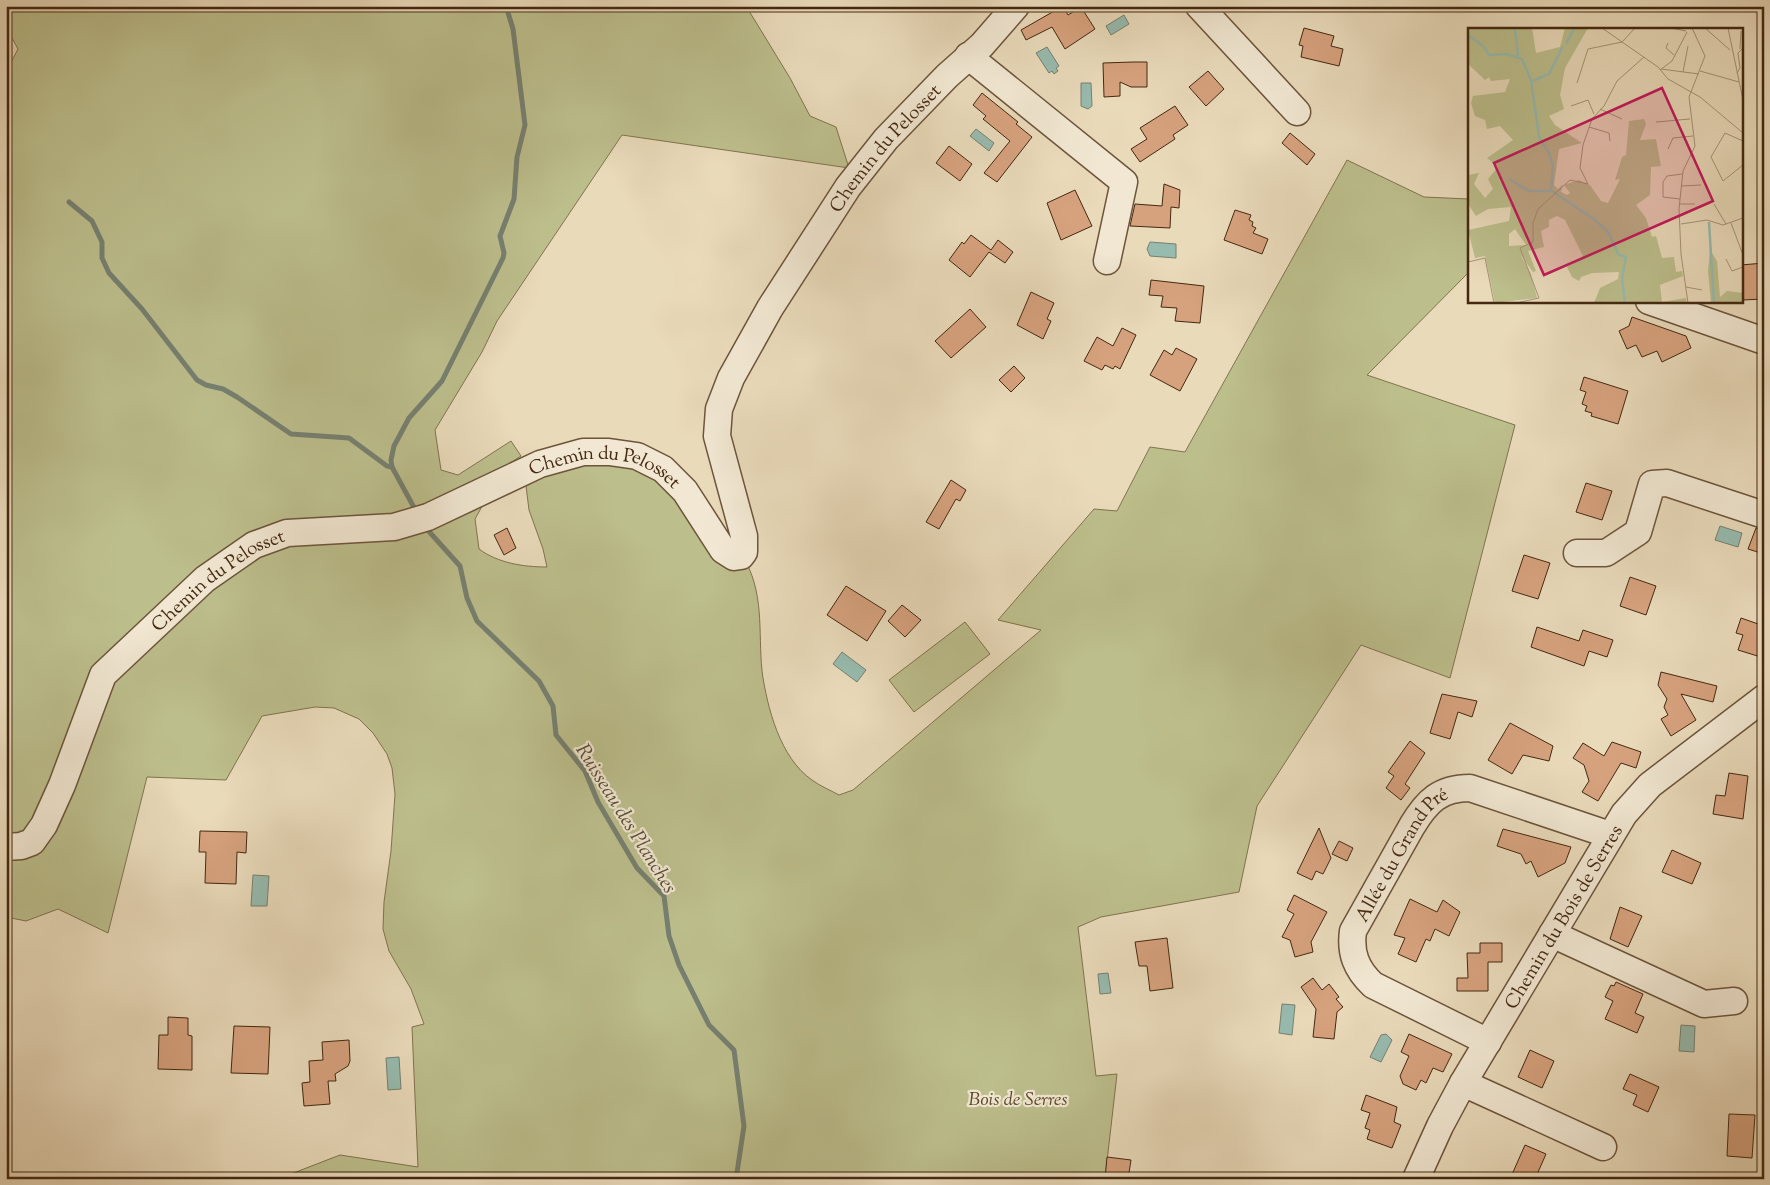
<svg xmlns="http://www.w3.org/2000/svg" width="1770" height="1185" font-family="'Sorts Mill Goudy',serif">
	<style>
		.green { fill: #bcbe8c; stroke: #80734e }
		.water { fill: #97bbaf; stroke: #768070 }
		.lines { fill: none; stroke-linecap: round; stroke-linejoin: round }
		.stream { stroke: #768070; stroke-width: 5 }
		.building { fill: #d6a27e; stroke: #442811 }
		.minor-casing { stroke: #6d543b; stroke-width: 29 }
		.minor { stroke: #f1e7d2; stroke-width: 26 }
		.labels { text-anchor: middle; stroke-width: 4.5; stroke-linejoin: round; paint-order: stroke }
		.street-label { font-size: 19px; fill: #442811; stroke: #f1e7d2 }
		.park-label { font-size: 19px; font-style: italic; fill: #5c462a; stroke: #f1e7d2 }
		.water-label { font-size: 20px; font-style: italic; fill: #594d38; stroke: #f1e7d2 }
		.inset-river { fill: none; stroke: #97bbaf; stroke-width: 2.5 }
		.inset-road { fill: none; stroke: #a79376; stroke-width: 1 }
		.view { fill: #c2185b; fill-opacity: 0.15; stroke: #c2185b; stroke-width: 2.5 }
		.inset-edge { fill: none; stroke: #442811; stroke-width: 2.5 }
	</style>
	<rect width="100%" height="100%" fill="#e9daba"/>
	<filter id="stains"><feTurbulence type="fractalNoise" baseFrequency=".004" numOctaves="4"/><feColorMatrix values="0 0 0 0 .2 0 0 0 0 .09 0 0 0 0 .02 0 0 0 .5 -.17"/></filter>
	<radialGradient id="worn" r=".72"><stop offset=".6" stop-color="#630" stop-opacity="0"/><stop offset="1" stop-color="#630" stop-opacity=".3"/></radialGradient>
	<g class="green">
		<path d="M6,6H746L790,78L810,116L836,127L849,168L622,135L497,321L482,352L435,430L441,470L458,475L511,441L521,456L504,467L475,519L479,549C498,563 523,567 547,567L543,549L529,510L524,470L625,453L742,555C765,592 758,630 762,671C767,707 780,758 812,780C820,786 830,790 839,795L853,790L1041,630L998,620L1094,509L1117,511L1150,447L1185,452L1347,160L1424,197L1469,199V272L1367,375L1515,425L1450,678L1361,645L1257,806L1239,892L1101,917L1078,927L1096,1076L1117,1074L1105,1179H278L340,1155L418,1167L412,1027L424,1024L411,989L389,951L383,929L384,902L391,851L395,794L392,768L387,754L373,733L359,719L334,708L315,707L262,716L226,780L147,777L108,933L58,909L26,921L6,917V72L18,49L6,27Z"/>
		<path d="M965,622L990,654L914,712L889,680Z"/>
	</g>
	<g class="water">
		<path d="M1124,15L1129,24L1111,35L1106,26Z"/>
		<path d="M1047,47L1059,66L1056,68L1058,71L1054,74L1052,71L1049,73L1036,53Z"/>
		<path d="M1081,83H1091L1092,106L1088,109L1081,106Z"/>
		<path d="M976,129L994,143L989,151L970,136Z"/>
		<path d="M1150,242L1176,244V258L1150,256L1147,249Z"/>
		<path d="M1720,526L1742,533L1738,547L1715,540Z"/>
		<path d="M842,652L866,670L857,682L833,664Z"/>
		<path d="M253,875L269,876L267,906H251Z"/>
		<path d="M1108,973L1111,993L1100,994L1098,974Z"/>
		<path d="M1282,1004L1295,1005L1292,1035L1279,1033Z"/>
		<path d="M1681,1025L1695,1026L1694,1052L1679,1051Z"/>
		<path d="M1386,1034L1392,1040L1381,1062L1370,1057L1381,1035Z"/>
		<path d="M399,1057L401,1089L388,1090L386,1058Z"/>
	</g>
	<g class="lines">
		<g class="stream">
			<path d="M69,202L92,221L102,242V258L109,273L142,309L197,380L206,385L223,389L237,397L291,434L349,438L387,466L392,467"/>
			<path d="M417,513L392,467L391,460L394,446L409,418L442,381L503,258L504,253L500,236L514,199L517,157L525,125L513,29L506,6"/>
			<path d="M425,527L460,566L467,598L477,621L539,681L553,706L556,735L585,771L598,802L637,868L664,896L669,936L679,965L709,1025L734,1050L744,1126L736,1179"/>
		</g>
	</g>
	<g class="building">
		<path d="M1063,6L1068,15L1081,7L1095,29L1065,49L1052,27L1026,40L1021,30Z"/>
		<path d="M1304,28L1334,36L1331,46L1343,49L1339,66L1301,57L1303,46L1299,45Z"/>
		<path d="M1133,62H1147V87H1131L1120,82V96L1104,97L1103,63Z"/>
		<path d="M1208,71L1224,89L1206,106L1189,87Z"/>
		<path d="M982,93L1018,122L1016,124L1032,137L997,182L984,173L1010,141L983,119L986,116L973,105Z"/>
		<path d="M1175,106L1188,125L1173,135L1175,139L1140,162L1131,149L1147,139L1140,128Z"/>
		<path d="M1290,133L1315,154L1307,165L1282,143Z"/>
		<path d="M949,146L972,164L960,181L936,163Z"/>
		<path d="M1164,184L1180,190L1179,208L1171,207L1170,228L1130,226L1135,204L1162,206Z"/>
		<path d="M1075,190L1092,226L1061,240L1047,203Z"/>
		<path d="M1235,210L1251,215L1249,220L1253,222L1252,226L1256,228L1253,233L1268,239L1262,254L1224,240Z"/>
		<path d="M971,235L991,250L998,240L1013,252L1005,263L989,252L970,277L949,260L962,242L964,244Z"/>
		<path d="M1764,263V299L1742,300L1741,265Z"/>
		<path d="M1151,280L1204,286L1200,323L1175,321L1177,308L1161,307L1163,296L1149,295Z"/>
		<path d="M1031,292L1054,303L1047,319L1051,321L1043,339L1017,325Z"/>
		<path d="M970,309L986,327L951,358L935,341Z"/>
		<path d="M1632,317L1686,336L1691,348L1662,362L1657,351L1642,357L1636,345L1627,349L1619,331L1629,326Z"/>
		<path d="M1122,328L1136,335L1120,369L1115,366L1113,369L1105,365L1102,370L1084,361L1097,337L1113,346Z"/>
		<path d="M1176,348L1197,359L1180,391L1150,375L1164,350L1172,355Z"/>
		<path d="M1014,366L1025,378L1011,392L999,380Z"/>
		<path d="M1584,377L1628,391L1618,424L1591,416L1592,413L1585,411L1587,406L1582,404L1586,392L1580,390Z"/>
		<path d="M951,480L966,490L960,501L956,499L939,529L926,522Z"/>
		<path d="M1586,483L1612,491L1602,520L1576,512Z"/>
		<path d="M507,528L516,548L504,555L494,535Z"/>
		<path d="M1756,528L1764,530V554L1748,549Z"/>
		<path d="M1524,555L1550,563L1538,599L1512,591Z"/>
		<path d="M1630,577L1656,586L1646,615L1620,606Z"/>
		<path d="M846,586L886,611L867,641L827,615Z"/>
		<path d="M902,605L921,620L905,637L888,621Z"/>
		<path d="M1741,618L1764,626V658L1738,650L1743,635L1736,633Z"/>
		<path d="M1537,627L1579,641L1583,630L1613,640L1607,657L1589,651L1584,666L1531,647Z"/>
		<path d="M1661,672L1717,686L1713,702L1681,694L1696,720L1671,736L1661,719L1668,715L1664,707L1667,699L1658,685Z"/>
		<path d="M1442,694L1477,701L1472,717L1458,712L1450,739L1430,733Z"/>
		<path d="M1510,723L1553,746L1549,761L1523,755L1512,774L1488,760Z"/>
		<path d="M1410,741L1425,753L1405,784L1410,788L1401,800L1386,788L1394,776L1388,772Z"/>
		<path d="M1612,742L1641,752L1636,768L1621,763L1598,801L1582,792L1589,781L1584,765L1573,758L1583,743L1604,756Z"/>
		<path d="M1729,773L1748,776L1743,819L1713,814L1716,795L1725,796Z"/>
		<path d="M1319,828L1331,858L1323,874L1316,871L1312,880L1297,873Z"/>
		<path d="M1503,829L1571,847L1565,863L1538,877L1531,861L1526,864L1521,854L1497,846Z"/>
		<path d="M200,831L247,832L246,853L237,852L236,884L205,883L206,852H199Z"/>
		<path d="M1339,841L1353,848L1347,861L1332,854Z"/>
		<path d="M1672,850L1701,863L1692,884L1662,872Z"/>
		<path d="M1294,895L1327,912L1311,942L1313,952L1295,957L1290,940L1282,937L1294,914L1287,910Z"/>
		<path d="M1410,899L1437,912L1443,900L1460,912L1449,936L1435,929L1430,941L1426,939L1416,962L1398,954L1405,938L1394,935Z"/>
		<path d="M1620,907L1642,916L1628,947L1610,939Z"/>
		<path d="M1167,938L1173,988L1150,991L1147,966H1139L1135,942Z"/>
		<path d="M1480,943H1502V962H1488V991H1457V978H1468L1467,953H1480Z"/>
		<path d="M1313,978L1322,990L1329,984L1339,997L1336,999L1343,1007L1337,1012L1334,1039L1313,1037L1316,1009L1301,987Z"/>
		<path d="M1616,982L1643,994L1635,1013L1644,1017L1637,1033L1605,1019L1613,1001L1605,997L1611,985L1614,986Z"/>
		<path d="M168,1017L188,1018V1035L192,1036V1070L158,1069L159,1035H168Z"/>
		<path d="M234,1026L270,1027L268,1074L231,1073Z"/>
		<path d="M1409,1034L1452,1054L1443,1072L1433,1068L1426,1083L1421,1080L1416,1090L1403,1084L1400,1076L1409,1056L1401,1052Z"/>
		<path d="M349,1040L350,1061L348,1066L335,1074L336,1081H328L330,1104L304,1106L302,1083L310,1082L309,1061L323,1060L322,1042Z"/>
		<path d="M1530,1050L1554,1061L1542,1088L1518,1077Z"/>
		<path d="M1630,1074L1659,1087L1648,1112L1633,1105L1637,1095L1623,1089Z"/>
		<path d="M1366,1095L1397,1107L1394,1122L1401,1125L1392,1148L1367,1139L1370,1130L1365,1128L1370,1113L1361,1110Z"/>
		<path d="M1729,1114L1755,1115L1752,1158L1727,1156Z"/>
		<path d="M1525,1145L1546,1154L1535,1179H1510Z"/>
		<path d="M1107,1157L1131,1160L1128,1179H1105Z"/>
	</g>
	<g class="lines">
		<defs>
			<g id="minor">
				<path d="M1199,6L1297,112"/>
				<path d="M968,56L1124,182L1107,261"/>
				<path d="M1649,301L1764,341"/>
				<path d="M1577,553H1606L1638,532L1652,484L1667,483L1764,515"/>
				<path id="s1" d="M6,847L21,846L32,842L44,825L62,785L103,675L205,579L254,545L287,533L394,527L428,517L540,464L583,452H609L637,456L663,469L685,491L723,550L734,557L741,556L744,552V536L717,436L719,409L731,378L770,308L848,187L886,139L947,76L982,45L1016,6"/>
				<path d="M1552,934L1704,1004L1734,1001"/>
				<path id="s2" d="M1488,1042L1373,985C1356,969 1350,953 1353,931L1412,826C1427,801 1440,788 1470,788L1610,835"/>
				<path d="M1463,1083L1603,1147"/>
				<path id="s3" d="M1416,1179L1440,1126L1463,1083L1624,814L1650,785L1764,698"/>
			</g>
		</defs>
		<use href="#minor" class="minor-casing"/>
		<use href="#minor" class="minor"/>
	</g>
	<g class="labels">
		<g class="street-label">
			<text dy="7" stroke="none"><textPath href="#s1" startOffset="1422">Chemin du Pelosset</textPath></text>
			<text dy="7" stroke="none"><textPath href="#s1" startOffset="779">Chemin du Pelosset</textPath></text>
			<text dy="7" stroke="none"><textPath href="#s1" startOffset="359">Chemin du Pelosset</textPath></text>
			<text dy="7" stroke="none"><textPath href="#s2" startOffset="280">Allée du Grand Pré</textPath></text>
			<text dy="7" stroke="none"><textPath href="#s3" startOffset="301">Chemin du Bois de Serres</textPath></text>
		</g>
		<g class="park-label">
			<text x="1018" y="1105">Bois de Serres</text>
		</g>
		<g class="water-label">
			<text transform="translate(627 818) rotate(58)" y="7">Ruisseau des Planches</text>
		</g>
	</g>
	<g transform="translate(1468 28)">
		<rect width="275" height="275" fill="#e9daba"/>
		<path d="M0,0H64L68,25L92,19L97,0H120L97,40L92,67L96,81L81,88L87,97L114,115L91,121L86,157L90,161L95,156L93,164L99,167L102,165L96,157L111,152L122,157L133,173L140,175L152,151L147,152L154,129L158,127L161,93L176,91L178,96L172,112L188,111L193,138L183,139L182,167L168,177L178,190L184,209L188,208L194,230L206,229L208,244L214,243L215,248L192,257L194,274L218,270L219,275H126L132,260L150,251L151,244L124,245L113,249L111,253L104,249L99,239L115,228L97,192L89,188L81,192V199L73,203L76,219L60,223L68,243L65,244L52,226L63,246L69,270L27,275L17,228L7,230L0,202L41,193L43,179L20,181L8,188L0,176V147L11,145L6,156L17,170L25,161L20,151L30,139L19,130L45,112L32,98L19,101L17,92L7,88L3,75L5,68L37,64L42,51L23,53L21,49L17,52L0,36ZM47,201L58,217L41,218V206ZM242,222L249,233L252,269L259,263L275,265V275H243L240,243Z" fill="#bcbe8c" fill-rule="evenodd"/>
		<path class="inset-river" d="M47,0L50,28M0,7L15,18L21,27L38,26L54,31L63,52L71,109L81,125L85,138L83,163M98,16L106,0M65,53L81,46L95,18M41,151L61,163H83M84,163L127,192L140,204L151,227L158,229L154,250L157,275M241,194L246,275"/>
		<path class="inset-road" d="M134,0L190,39L200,51L232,69L275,105M203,0L218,3M237,0L262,22M260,0L275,72M154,14L167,0M200,15L198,20L206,27M272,21L273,3M193,41L231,46M192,42L204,33L219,4M232,43L271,54M215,44L220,18M269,45L272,40L270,25L275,20M109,55L120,21L154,14M103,78L120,72L126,86M132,81L154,91M188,94L222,91M121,99L141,105L142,113M275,113L257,105L243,129L255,153L275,137M200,121L205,110L225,108M120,156L112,140L115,117L124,91L136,78L149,53L176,29M213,158L233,157M212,171L195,169V154L199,148L214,146M211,176H227M246,176L258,196M263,195L275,227M213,196L239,192L255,197L275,190M258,231L264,243L275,239M0,234L17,230L26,275M218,259L234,262M48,275L71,270L52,220L65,214V195L70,181L102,152L120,156M220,275L213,226L211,181L215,143L227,118L221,69L237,28L224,0"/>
		<path class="view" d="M194,60L245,173L76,247L26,135Z"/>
		<rect width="275" height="275" class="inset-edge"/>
	</g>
	<rect width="1770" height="1185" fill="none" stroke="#e9daba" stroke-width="25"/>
	<rect x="8" y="8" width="1755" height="1170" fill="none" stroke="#442811" stroke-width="2.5"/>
	<rect x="12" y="12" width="1745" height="1160" fill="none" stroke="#442811"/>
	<rect width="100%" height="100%" filter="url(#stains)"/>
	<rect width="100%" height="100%" fill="url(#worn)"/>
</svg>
